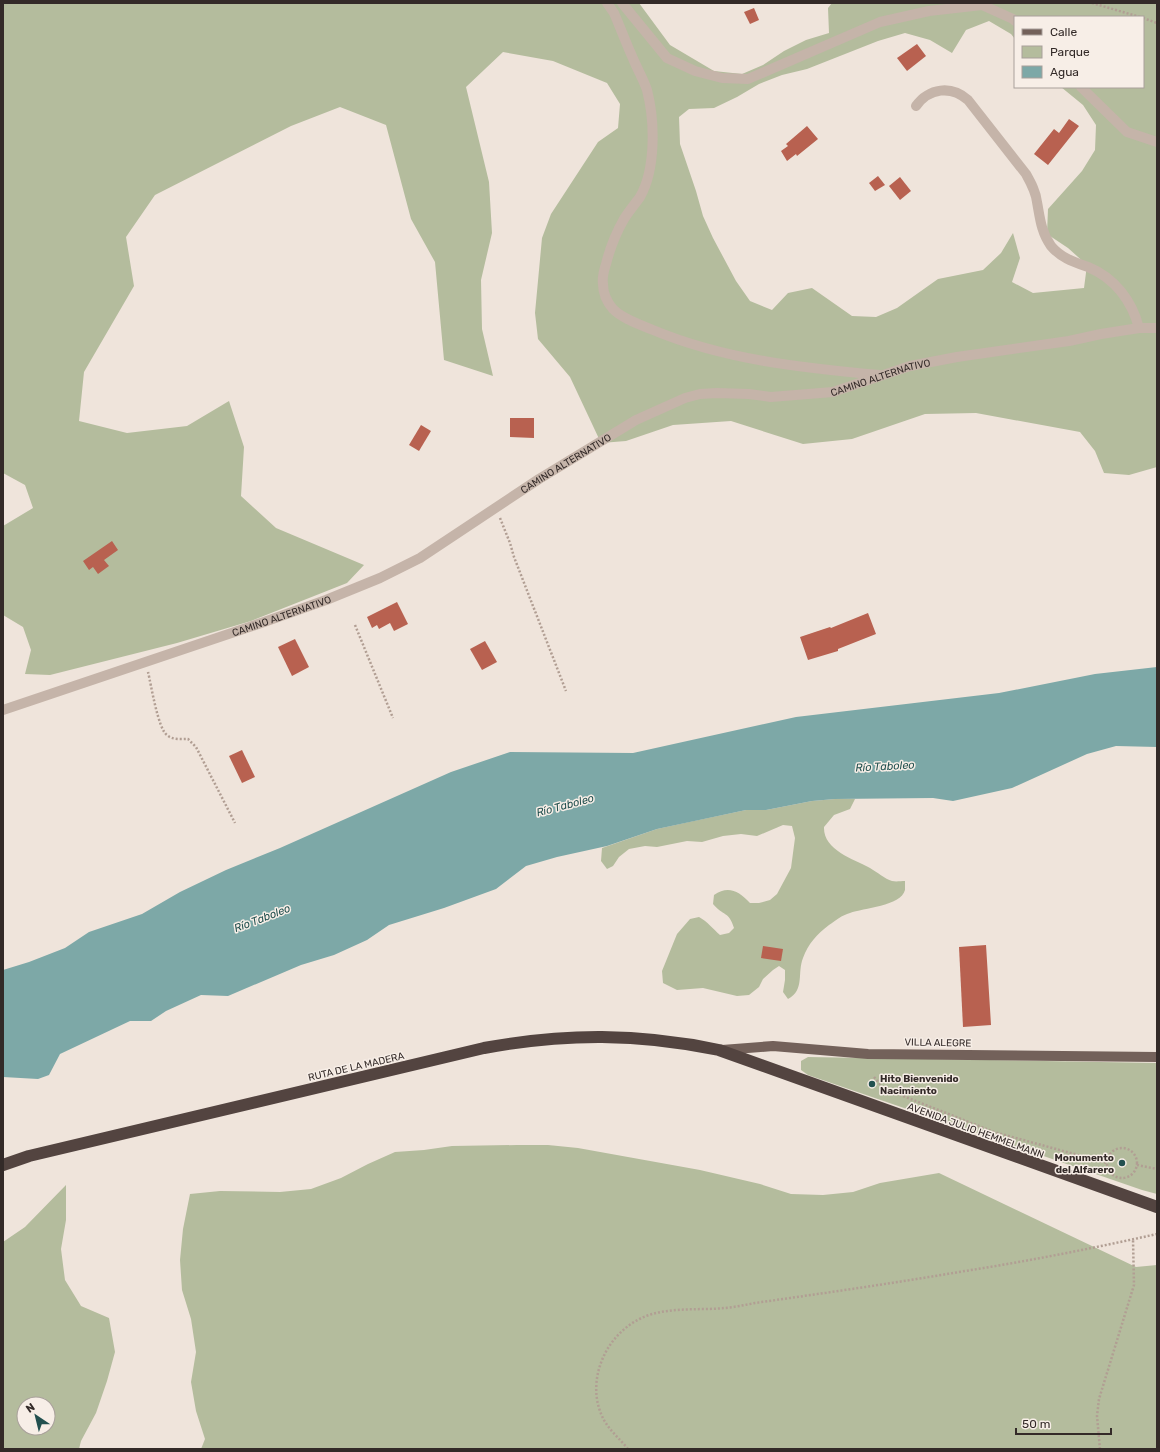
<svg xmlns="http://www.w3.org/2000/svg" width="1160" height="1452" font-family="Rubik,sans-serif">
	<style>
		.green { fill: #b4bc9d; fill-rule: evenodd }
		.water { fill: #7da8a7 }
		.building { fill: #b86150 }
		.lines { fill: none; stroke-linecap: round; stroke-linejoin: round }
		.path { stroke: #b19e93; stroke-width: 2.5; stroke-dasharray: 2 2; stroke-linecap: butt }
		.minor { stroke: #c5b4a9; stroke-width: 10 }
		.major { stroke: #73615a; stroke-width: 10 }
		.highway { stroke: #534440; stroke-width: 12 }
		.poi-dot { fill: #22504f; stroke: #f7eee7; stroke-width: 1.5 }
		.labels { text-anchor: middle; stroke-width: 3; stroke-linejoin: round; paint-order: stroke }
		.street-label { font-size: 10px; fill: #332a28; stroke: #f7eee7 }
		.poi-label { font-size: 10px; font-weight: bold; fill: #332a28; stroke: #f7eee7; text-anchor: start }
		.water-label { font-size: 11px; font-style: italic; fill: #22504f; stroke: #f7eee7 }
	</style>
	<rect width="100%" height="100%" fill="#efe4db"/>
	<g class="green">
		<path d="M3,3H639L670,45L714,71L742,74L763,65L784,51L806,40L829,33L828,8L832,3H1157V467L1129,475L1104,473L1095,451L1080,432L976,413L925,414L852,439L803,444L731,421L673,425L626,441L601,443L570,377L538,339L535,313L542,238L551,214L598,142L618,128L620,104L607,83L553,61L503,52L466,87L489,182L492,233L481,280L482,329L493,376L444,360L435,262L411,219L386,125L340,107L291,126L155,195L126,237L134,286L84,372L79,421L127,433L187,426L229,401L244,447L241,496L276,528L364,565L347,583L251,621L177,643L50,675L25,674L31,650L23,627L3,615V526L33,508L25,485L3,473ZM1015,17H1143V87H1061L1083,105L1096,125L1095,150L1082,171L1048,209L1047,234L1068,248L1087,265L1084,288L1033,293L1012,282L1020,258L1013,233L1001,253L983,270L938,279L897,308L876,317L852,316L812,288L788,293L772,310L750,301L736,281L713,238L703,216L696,191L680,144L679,117L689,109L714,108L737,97L759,84L782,75L807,69L878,41L905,33L930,40L952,53L966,30L989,21L1011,34L1015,39Z"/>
		<path d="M835,799H855L850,809L834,815L824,827C823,850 853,859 870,868C877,872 885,879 892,881C896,882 901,881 905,881C905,884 905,888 905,890C901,906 863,908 850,913C842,915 835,921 829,925C817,934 808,944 803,958C797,973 805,990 788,999L783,992L785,980V970L779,966L773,970L763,979L759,987L749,995L737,996L703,988L677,990L663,983L662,971L677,934L690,919L699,917C708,922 713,929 720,935L729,933L734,928C729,911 723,916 713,904L714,895C728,885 739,891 750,903H759L770,900L777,894L791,868L795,838L792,826L783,825L757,836L741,834L723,836L702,842L687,841L657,847L645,846L629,849L619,857L613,866L607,869L601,861L602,848L657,829L689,822L746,810H766L812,801Z"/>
		<path d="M808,1057L1157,1063V1194L1142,1190L808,1075L801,1070V1061Z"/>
		<path d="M517,1145H548L578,1148L700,1170L760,1184L791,1194L823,1195L853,1192L880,1183L939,1173L1136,1267L1157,1265V1449H201L205,1439L196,1411L191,1382L196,1352L191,1319L182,1290L180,1260L183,1229L190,1194L220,1191L280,1192L311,1189L341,1178L368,1164L395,1152L424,1150L452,1146Z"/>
		<path d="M66,1185V1220L61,1249L65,1280L81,1306L109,1318L115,1352L107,1381L96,1413L81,1441L79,1449H3V1242L25,1227ZM24,1404H48V1428H24Z"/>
	</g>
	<path class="water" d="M1157,667V747L1116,746L1087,754L1012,788L953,801L933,798L835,799L812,801L766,810H746L657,829L607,846L557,857L526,866L496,889L444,908L389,925L367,940L334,955L301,965L228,996L201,995L166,1011L151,1021H130L60,1054L49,1075L38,1079L3,1077V970L29,962L65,948L89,932L142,914L180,892L226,870L280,848L451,772L510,752L633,753L796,717L999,693L1095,674Z"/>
	<g class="building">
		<path d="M754,8L759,20L750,24L744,12Z"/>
		<path d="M917,44L926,56L907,71L897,58Z"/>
		<path d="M1069,119L1079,126L1048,165L1034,154L1054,129L1059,133Z"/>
		<path d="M807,126L818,139L797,156L796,154L787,161L781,151L788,146L786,144Z"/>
		<path d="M878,176L885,185L875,191L869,183Z"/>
		<path d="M900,177L911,191L900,200L889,186Z"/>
		<path d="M510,418H534V438L510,437Z"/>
		<path d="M421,425L431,431L419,451L409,445Z"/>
		<path d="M112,541L118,550L104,560L109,566L98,574L93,567L89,570L83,561Z"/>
		<path d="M397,602L408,624L394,631L390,623L379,629L377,625L372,628L367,617Z"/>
		<path d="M868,613L876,634L838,649V651L808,660L800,637L830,627L831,628Z"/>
		<path d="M295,639L309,667L292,676L278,647Z"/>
		<path d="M485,641L497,662L482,670L470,649Z"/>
		<path d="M242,750L255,777L242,783L229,756Z"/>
		<path d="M986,945L991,1025L963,1027L959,947Z"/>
		<path d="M763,946L783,949L781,961L761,958Z"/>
	</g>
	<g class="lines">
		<g class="path">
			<path d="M1092,3L1140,17"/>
			<path d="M1143,18L1157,23"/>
			<path d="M500,518L510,543L514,557L566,691"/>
			<path d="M355,625L393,718"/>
			<path d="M148,672C151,684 158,729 167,735C172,740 181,739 188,739L196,747L235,823"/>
			<path d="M874,1077L883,1088L994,1132L1107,1163"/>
			<circle cx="1122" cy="1163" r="15"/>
			<path d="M1137,1165L1157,1169"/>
			<path d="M628,1449C620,1439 610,1431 604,1420C586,1387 601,1344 631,1324C658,1305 694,1311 725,1308C735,1307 745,1305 755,1303C825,1293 895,1283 965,1271C1029,1261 1094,1248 1157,1234"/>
			<path d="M1100,1449L1097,1416L1099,1399L1134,1285L1133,1239"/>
		</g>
		<g class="minor">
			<path d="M607,3L614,13C621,29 627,46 635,63C639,72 644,81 647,90C655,121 656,169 640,197C635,204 629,211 624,219C616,233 610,248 606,264C604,270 602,277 603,284C603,293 607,302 613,309C623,319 639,324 653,330C725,360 803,368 880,375"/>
			<path d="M622,3L667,58L695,71L722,78L748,79L880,22L929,11L982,5L1013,19L1015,21"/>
			<path d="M1081,87L1127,132L1157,142"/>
			<path d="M916,106C929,88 951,85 968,100L1026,174C1031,183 1036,192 1037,202C1040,218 1041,232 1051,246C1061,258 1074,262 1088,267C1115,278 1132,301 1139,328"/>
			<path id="s1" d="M3,710L264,622L326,600L380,578L420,558L539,479L636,420L685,398L700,394L717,393L749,394L771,397L833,392L910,366L957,357L1069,341L1101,334L1139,328H1157"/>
		</g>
		<path class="major" d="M722,1050L773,1046L868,1054L1157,1057"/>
		<path class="highway" d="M3,1165L29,1156L484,1048C566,1033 638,1033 719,1050L1157,1207"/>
	</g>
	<g class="poi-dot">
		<circle cx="872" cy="1084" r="4"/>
		<circle cx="1122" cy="1163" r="4"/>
	</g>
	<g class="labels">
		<g class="street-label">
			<text dy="4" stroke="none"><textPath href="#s1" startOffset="953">CAMINO ALTERNATIVO</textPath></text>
			<text dy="4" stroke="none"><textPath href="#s1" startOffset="618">CAMINO ALTERNATIVO</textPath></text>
			<text dy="4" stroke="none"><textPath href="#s1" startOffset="294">CAMINO ALTERNATIVO</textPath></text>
			<text transform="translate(938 1042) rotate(1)" y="4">VILLA ALEGRE</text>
			<text transform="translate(356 1066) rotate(-13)" y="4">RUTA DE LA MADERA</text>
			<text transform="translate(976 1130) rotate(20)" y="4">AVENIDA JULIO HEMMELMANN</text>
		</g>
		<g class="poi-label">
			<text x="880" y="1082">Hito Bienvenido<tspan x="880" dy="12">Nacimiento</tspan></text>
			<text x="1114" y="1161" text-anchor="end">Monumento<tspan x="1114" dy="12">del Alfarero</tspan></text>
		</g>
		<g class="water-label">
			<text transform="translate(885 766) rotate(-3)" y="4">Río Taboleo</text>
			<text transform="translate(565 805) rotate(-15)" y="4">Río Taboleo</text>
			<text transform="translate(262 918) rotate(-21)" y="4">Río Taboleo</text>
		</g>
	</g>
	<rect width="1160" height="1452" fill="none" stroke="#332a28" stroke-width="8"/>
	<rect x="1014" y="16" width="130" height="72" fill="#f7eee7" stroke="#a9a09b"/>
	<rect x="1022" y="29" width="20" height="6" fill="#73615a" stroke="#a9a09b"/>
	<text x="1050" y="36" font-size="12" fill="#332a28">Calle</text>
	<rect x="1022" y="46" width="20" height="12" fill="#b4bc9d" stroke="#a9a09b"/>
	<text x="1050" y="56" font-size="12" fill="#332a28">Parque</text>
	<rect x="1022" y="66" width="20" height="12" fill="#7da8a7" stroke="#a9a09b"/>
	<text x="1050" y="76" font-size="12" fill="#332a28">Agua</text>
	<g transform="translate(36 1416) rotate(325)"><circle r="19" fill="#f7eee7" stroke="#a9a09b"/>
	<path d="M0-3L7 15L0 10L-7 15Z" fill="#22504f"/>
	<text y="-6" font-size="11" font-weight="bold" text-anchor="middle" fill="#332a28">N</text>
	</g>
	<path d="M1016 1428v6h95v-6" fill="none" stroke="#332a28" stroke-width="2"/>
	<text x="1022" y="1428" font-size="12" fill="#332a28" stroke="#f7eee7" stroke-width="3" paint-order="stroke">50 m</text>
</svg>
